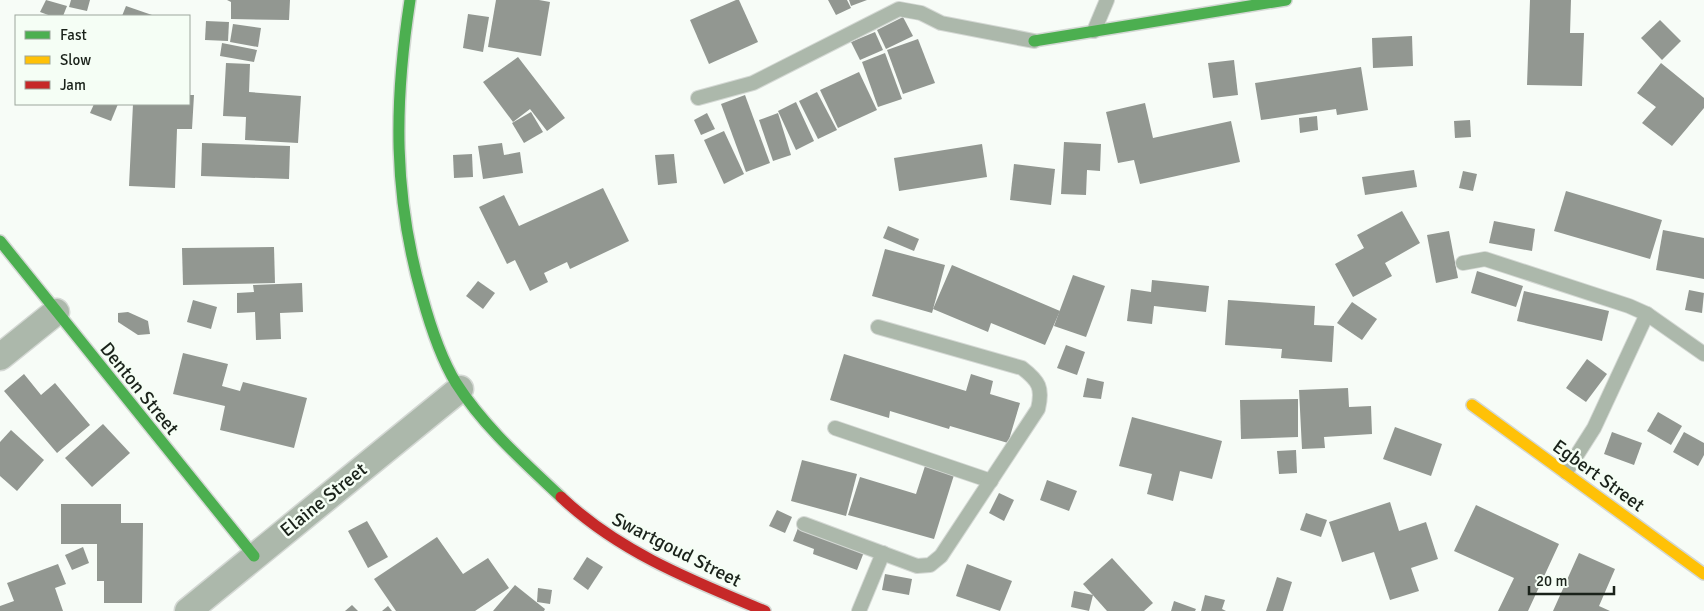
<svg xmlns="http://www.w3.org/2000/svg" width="1704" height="611" font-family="Signika,sans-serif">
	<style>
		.building { fill: #929791 }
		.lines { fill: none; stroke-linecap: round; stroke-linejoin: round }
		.lane-casing { stroke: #d4d8d4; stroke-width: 16 }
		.street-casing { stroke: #d4d8d4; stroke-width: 29 }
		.fast-casing { stroke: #d4d8d4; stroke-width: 14 }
		.slow-casing { stroke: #d4d8d4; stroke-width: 14 }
		.jam-casing { stroke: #d4d8d4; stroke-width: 14 }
		.lane { stroke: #acb8ab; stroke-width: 14 }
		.street { stroke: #acb8ab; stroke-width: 26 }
		.fast { stroke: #4caf50; stroke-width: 11 }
		.slow { stroke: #ffc107; stroke-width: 11 }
		.jam { stroke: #c62828; stroke-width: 11 }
		.labels { text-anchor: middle; stroke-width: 5; stroke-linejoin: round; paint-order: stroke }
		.street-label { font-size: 19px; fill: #1a221a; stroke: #f5fef5 }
	</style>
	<rect width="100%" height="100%" fill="#f7fcf7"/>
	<g class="building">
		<path d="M46,0L67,6L63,16H51L40,12Z"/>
		<path d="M71,0H90L87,11L69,7Z"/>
		<path d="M227,0H290L289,20L231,19V2Z"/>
		<path d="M496,0H539L550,2L541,56L488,47Z"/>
		<path d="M736,0H739L758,42L709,64L690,20Z"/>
		<path d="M828,0H847L851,8L836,15Z"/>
		<path d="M849,0H867L851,6Z"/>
		<path d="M1530,0H1571L1570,33H1584L1582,86L1527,85Z"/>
		<path d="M126,6L152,15V16H122Z"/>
		<path d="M468,14L489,17L483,52L463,48Z"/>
		<path d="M903,17L913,36L886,49L877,30Z"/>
		<path d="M1660,20L1681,41L1662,60L1641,38Z"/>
		<path d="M206,21L229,22L228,41L205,40Z"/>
		<path d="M233,24L261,28L258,47L230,42Z"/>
		<path d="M875,32L883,50L860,60L851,42Z"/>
		<path d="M1412,36L1413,66L1373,68L1372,38Z"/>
		<path d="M918,39L935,83L903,94L887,50Z"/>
		<path d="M222,43L257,50L254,62L220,56Z"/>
		<path d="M885,53L902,99L878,107L862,62Z"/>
		<path d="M518,57L565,118L547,131L530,109L513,122L483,82Z"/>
		<path d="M1234,60L1238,95L1213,98L1208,63Z"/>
		<path d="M226,63L250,64L249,92L301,96L298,143L245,140L246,117L223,116Z"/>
		<path d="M1661,63L1704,98V108L1672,146L1642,123L1656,107L1637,93Z"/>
		<path d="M1361,67L1368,110L1337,115L1336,109L1261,120L1255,83Z"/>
		<path d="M859,72L877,110L838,128L820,90Z"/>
		<path d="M817,92L837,130L818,139L799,101Z"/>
		<path d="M189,95H194L192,129H177L175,188L129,186L133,104H189Z"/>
		<path d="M745,95L770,163L746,172L721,104Z"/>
		<path d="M796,102L814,141L796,150L778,111Z"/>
		<path d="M1145,103L1153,138L1231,121L1240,162L1140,184L1134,160L1118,163L1106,112Z"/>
		<path d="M94,104H118L111,121L90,113Z"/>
		<path d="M531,112L543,132L524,143L512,123Z"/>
		<path d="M707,113L715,129L701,135L694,120Z"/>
		<path d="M778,113L791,155L773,161L759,120Z"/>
		<path d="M1317,116L1318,130L1300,133L1299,118Z"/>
		<path d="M1470,120L1471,137L1455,138L1454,121Z"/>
		<path d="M724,131L744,174L724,184L704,140Z"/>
		<path d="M1064,142L1101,144L1100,171L1087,170L1086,195L1061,194Z"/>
		<path d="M202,143L290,146L289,179L201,176Z"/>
		<path d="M502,143L504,155L520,152L523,173L483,179L478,146Z"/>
		<path d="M982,144L987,177L899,191L894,158Z"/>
		<path d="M472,154L473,177L454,178L453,155Z"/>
		<path d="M674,154L677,183L658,185L655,155Z"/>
		<path d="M1014,164L1055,169L1051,205L1010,200Z"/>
		<path d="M1414,170L1417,187L1365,195L1362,177Z"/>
		<path d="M1463,171L1477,174L1473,191L1459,188Z"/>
		<path d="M603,188L629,241L570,269L567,262L544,273L548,282L530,291L515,260L507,264L479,207L504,195L519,226Z"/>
		<path d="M1566,191L1662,220L1650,259L1554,231Z"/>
		<path d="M1402,211L1420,243L1385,263L1392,276L1353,297L1335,264L1364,248L1357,235Z"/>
		<path d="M1494,221L1535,229L1532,251L1489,243Z"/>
		<path d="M888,226L919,239L914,251L883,238Z"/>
		<path d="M1663,230L1704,238V279L1656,270Z"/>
		<path d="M1449,231L1458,278L1436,283L1427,235Z"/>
		<path d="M274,247L275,283L183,285L182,248Z"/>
		<path d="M885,249L945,265L932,313L872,296Z"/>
		<path d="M952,265L1060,311L1045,345L991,323L988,332L933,309Z"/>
		<path d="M1477,271L1523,286L1516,307L1471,293Z"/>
		<path d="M1073,275L1105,286L1086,337L1054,326Z"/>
		<path d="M1152,280L1209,286L1206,312L1154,306L1152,324L1127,321L1131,289L1151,292Z"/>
		<path d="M478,281L495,293L483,309L466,296Z"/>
		<path d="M302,283L303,312L280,313L281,339L256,340L255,312L237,313V293L254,292L253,285Z"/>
		<path d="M1689,290L1704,293L1702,313L1685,310Z"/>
		<path d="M1524,291L1609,311L1602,341L1517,321Z"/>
		<path d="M193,300L217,307L211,329L187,322Z"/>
		<path d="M1228,300L1315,306L1314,325L1334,326L1332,362L1281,358L1282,349L1225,345Z"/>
		<path d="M1352,302L1377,319L1362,340L1337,323Z"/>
		<path d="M128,312L148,321L150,334L138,335L118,322V313Z"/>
		<path d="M1066,345L1085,352L1077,375L1057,368Z"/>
		<path d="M183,353L228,364L222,386L240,391L243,382L307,398L294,448L220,430L225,406L173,394Z"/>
		<path d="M844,354L966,391L971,374L993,381L990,394L1020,403L1008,443L950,426L949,429L890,411L889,418L830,400Z"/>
		<path d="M1587,359L1607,374L1586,402L1566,388Z"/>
		<path d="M24,374L41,395L55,383L90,425L57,453L4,391Z"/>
		<path d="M1087,378L1104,382L1101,399L1083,397Z"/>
		<path d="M1348,388L1349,407L1371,406L1372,434L1324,437L1325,448L1302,449L1299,390Z"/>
		<path d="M1298,399V437L1241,439L1240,400Z"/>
		<path d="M1658,412L1682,426L1671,445L1647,431Z"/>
		<path d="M1132,417L1222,441L1212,479L1180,471L1173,501L1147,494L1152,474L1119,466Z"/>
		<path d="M103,424L130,453L92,487L65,458Z"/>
		<path d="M1395,427L1442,444L1431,476L1383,459Z"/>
		<path d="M11,430L44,460L17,491L0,476V442Z"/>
		<path d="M1612,432L1642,443L1634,465L1604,454Z"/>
		<path d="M1684,432L1704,443V455L1698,466L1673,452Z"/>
		<path d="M1296,450L1297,473L1279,474L1277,451Z"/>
		<path d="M802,460L857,474L846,516L791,501Z"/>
		<path d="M925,466L954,475L934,539L848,515L860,477L916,494Z"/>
		<path d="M1047,480L1077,491L1069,511L1040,500Z"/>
		<path d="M999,493L1014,500L1004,521L989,513Z"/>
		<path d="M1390,502L1399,531L1426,522L1438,559L1411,568L1419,591L1390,600L1374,552L1342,562L1329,522Z"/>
		<path d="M61,504H121V523H143L142,603H104V581H97V544H61Z"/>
		<path d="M1476,505L1559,544L1528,611H1498L1514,578L1454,551Z"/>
		<path d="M777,510L792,517L785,533L769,526Z"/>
		<path d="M1306,513L1327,520L1321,537L1300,530Z"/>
		<path d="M367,521L388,557L368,568L348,531Z"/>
		<path d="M798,528L864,552L857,570L813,554L814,549L793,541Z"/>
		<path d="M437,537L463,574L488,558L509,588L475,611H396L374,579Z"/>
		<path d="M83,547L89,563L72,570L65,555Z"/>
		<path d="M1579,553L1615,569L1599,606L1610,611H1553Z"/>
		<path d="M587,557L603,567L588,590L573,579Z"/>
		<path d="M1112,558L1153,603L1144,611H1107L1083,584Z"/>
		<path d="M58,564L66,584L55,588L63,611H0V606L14,601L7,583Z"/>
		<path d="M967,564L1012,581L1000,611L956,596Z"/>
		<path d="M885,574L912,579L909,595L882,590Z"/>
		<path d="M1277,577L1292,582L1283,611H1266Z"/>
		<path d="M515,585L545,609L544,611H493Z"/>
		<path d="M538,588L552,590L550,604L537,602Z"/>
		<path d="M1074,591L1093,595L1089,611L1071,607Z"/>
		<path d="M1205,595L1225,600L1222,609L1226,611H1201Z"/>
		<path d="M1174,601L1196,609L1195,611H1171Z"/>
		<path d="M352,605L358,611H345Z"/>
		<path d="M388,606L392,611H382Z"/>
	</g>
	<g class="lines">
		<defs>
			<g id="lane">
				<path d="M1094,31L1107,0"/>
				<path d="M698,98L753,83L899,9L921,13L941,23L1034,41"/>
				<path d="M1463,263L1485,259L1629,306L1647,314L1704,354"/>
				<path d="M835,428L991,481"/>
				<path d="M1566,472L1594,428L1647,314"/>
				<path d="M804,524L917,566L930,565L941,556L1038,409C1043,388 1039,381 1022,368L878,327"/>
				<path d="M859,611L883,553"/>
			</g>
			<g id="street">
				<path d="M0,357L56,312"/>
				<path d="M188,611L460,389"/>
			</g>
			<g id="fast">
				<path d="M410,0C394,103 393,195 422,296C430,325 440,357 456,383C484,427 524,462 561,497"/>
				<path d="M1034,41L1286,0"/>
				<path d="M0,241L254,556"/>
			</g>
			<path id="slow" d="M1472,405L1704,574"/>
			<path id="jam" d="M561,497C619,552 693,581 765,611"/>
		</defs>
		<use href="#lane" class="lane-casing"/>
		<use href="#street" class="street-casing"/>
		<use href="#fast" class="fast-casing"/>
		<use href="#slow" class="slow-casing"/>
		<use href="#jam" class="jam-casing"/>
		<use href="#lane" class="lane"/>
		<use href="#street" class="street"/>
		<use href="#fast" class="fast"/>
		<use href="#slow" class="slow"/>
		<use href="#jam" class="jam"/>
	</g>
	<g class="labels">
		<g class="street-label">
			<text transform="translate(140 388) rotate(51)" y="7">Denton Street</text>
			<text transform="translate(1599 475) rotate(36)" y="7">Egbert Street</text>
			<text transform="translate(323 499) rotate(-39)" y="7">Elaine Street</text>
			<text transform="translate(677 549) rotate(27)" y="7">Swartgoud Street</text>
		</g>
	</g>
	<rect x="15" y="15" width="175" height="90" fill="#f5fef5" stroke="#9da69d"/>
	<rect x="25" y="31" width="25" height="8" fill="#4caf50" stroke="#9da69d"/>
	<text x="60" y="40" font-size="15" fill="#1a221a">Fast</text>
	<rect x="25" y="56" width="25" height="8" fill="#ffc107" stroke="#9da69d"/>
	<text x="60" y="65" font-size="15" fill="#1a221a">Slow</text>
	<rect x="25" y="81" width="25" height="8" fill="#c62828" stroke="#9da69d"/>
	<text x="60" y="90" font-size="15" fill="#1a221a">Jam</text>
	<path d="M1529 586v8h85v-8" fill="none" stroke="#1a221a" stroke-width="2.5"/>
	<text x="1536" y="586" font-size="15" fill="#1a221a" stroke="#f5fef5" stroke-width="4" paint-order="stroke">20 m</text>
</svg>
